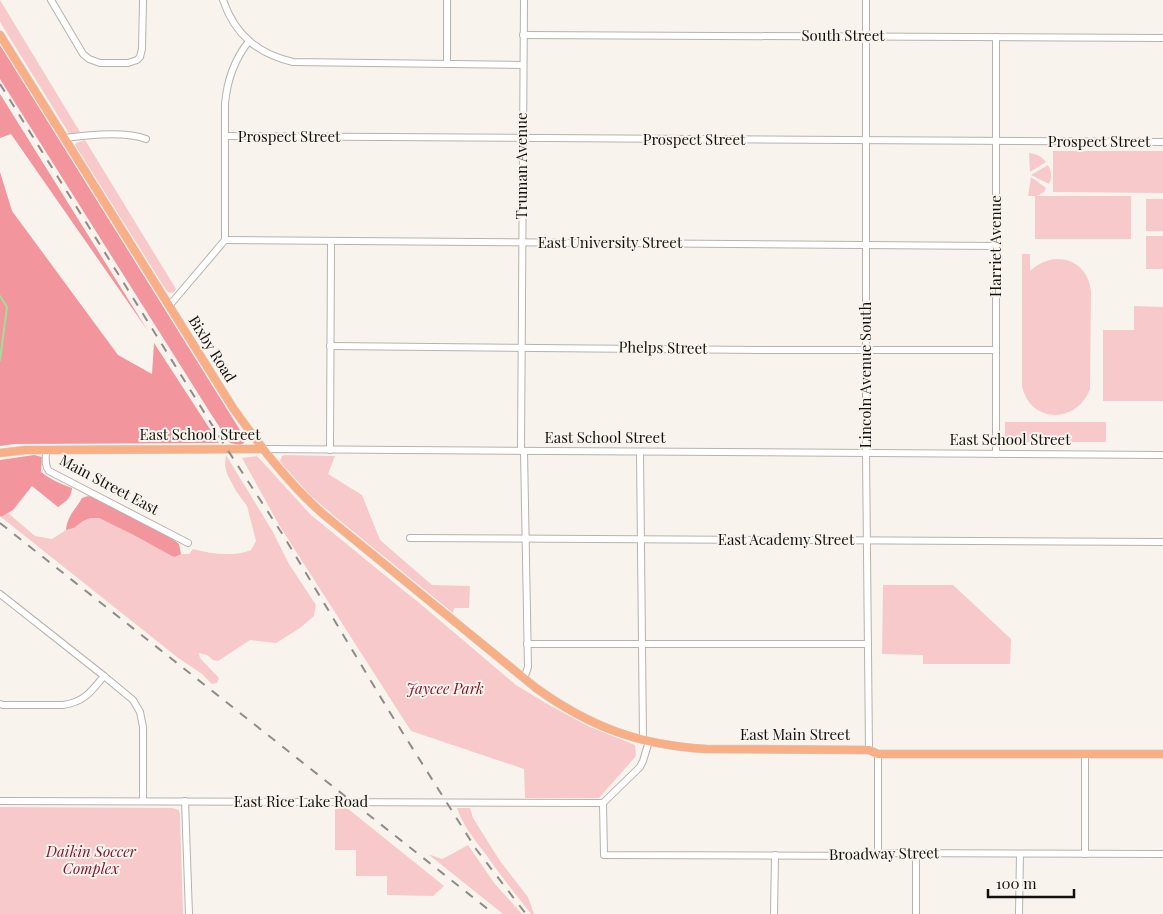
<svg xmlns="http://www.w3.org/2000/svg" width="1163" height="914" font-family="'Playfair Display',serif">
	<style>
		.green { fill: #f7c9cb }
		.forest { fill: #f3959c }
		.lines { fill: none; stroke-linecap: round; stroke-linejoin: round }
		.stream { stroke: #a1dd98; stroke-width: 2 }
		.minor-casing { stroke: #b7b3ac; stroke-width: 8 }
		.major-casing { stroke: #d4d4d4; stroke-width: 9 }
		.minor { stroke: #fff; stroke-width: 6 }
		.major { stroke: #f9af86; stroke-width: 8 }
		.rail { stroke: #8f8c88; stroke-width: 2; stroke-dasharray: 9 9; stroke-linecap: butt }
		.labels { text-anchor: middle; stroke-width: 4; stroke-linejoin: round; paint-order: stroke }
		.street-label { font-size: 15px; fill: #12100e; stroke: #f8f4ed }
		.park-label { font-size: 15px; font-style: italic; fill: #7f102a; stroke: #f8f4ed }
	</style>
	<rect width="100%" height="100%" fill="#f8f4ed"/>
	<g class="green">
		<path d="M0,0L80,132L70,135L0,22Z"/>
		<path d="M85,140L176,289L174,292L170,293L166,290L75,145L76,143Z"/>
		<path d="M1053,151H1163V193L1053,192Z"/>
		<path d="M1029,153C1037,154 1041,156 1046,162L1030,172Z"/>
		<path d="M1048,165C1052,173 1052,177 1049,184L1031,175Z"/>
		<path d="M1031,177L1046,188L1044,192L1037,196H1131V239H1035V196H1028Z"/>
		<rect x="1146" y="199" width="17" height="32"/>
		<rect x="1146" y="236" width="17" height="33"/>
		<path d="M1022,254H1030V271C1053,249 1088,258 1091,292L1090,389C1077,424 1030,424 1022,386Z"/>
		<path d="M1134,306L1163,307V401H1103V330H1134Z"/>
		<rect x="1005" y="422" width="101" height="20"/>
		<path d="M226,455L273,532L289,564L316,605L314,616L300,628L276,643L250,640L218,661L213,660L207,655L199,653L200,658L219,678L217,683L212,684L202,674L177,657L1,517L8,513L35,536L52,539L66,530L74,528L83,521L91,518H99L132,533L175,557L181,554H189L193,549C212,554 233,557 251,550L256,541L247,506L236,491L227,474L225,465Z"/>
		<path d="M285,455L335,456L328,474L362,495L380,540L432,585L470,586L469,608H454L453,613L333,515L311,496L282,464L280,461L282,456Z"/>
		<path d="M257,456L311,515L403,590L417,601L516,685L549,705L590,727L635,745L636,756L599,798H525L524,769L411,731L279,525L242,458Z"/>
		<path d="M883,585H953L1011,639L1010,664H923V655L882,654Z"/>
		<path d="M0,807L172,808L179,810L180,816L183,914H0Z"/>
		<path d="M335,808H347L444,886L433,896L387,895V876H356V850H335Z"/>
		<path d="M457,808H470L473,818L500,861L528,897L534,914H531C515,894 499,873 484,852C474,839 462,824 457,808Z"/>
		<path d="M468,845L495,884L522,914H503L428,854L442,859L450,855Z"/>
	</g>
	<g class="forest">
		<path d="M0,45L245,438L244,443L240,445L230,443L211,414L0,79Z"/>
		<path d="M0,94L148,331L11,134L0,138Z"/>
		<path d="M0,172L12,211L118,355L152,374L154,343L219,443L15,444L0,446Z"/>
		<path d="M34,455L42,457L41,472C51,480 61,484 72,488C71,499 66,501 58,507L32,486L13,510L1,517L0,516V460Z"/>
		<path d="M88,496L96,498L170,537L179,544L181,554L175,557L172,556L132,534L99,518H91L83,521L74,528L66,530C67,516 76,509 82,498Z"/>
	</g>
	<g class="lines">
		<path class="stream" d="M0,296L7,307L0,360"/>
		<defs>
			<g id="minor">
				<path d="M51,0L83,54L89,59L100,63H128L137,60L140,57L142,49L143,0"/>
				<path d="M223,0C235,35 258,54 293,62L523,65"/>
				<path d="M866,0V453L869,750"/>
				<path d="M523,35L1163,38"/>
				<path d="M447,64V0"/>
				<path d="M225,136L1163,142"/>
				<path d="M64,138C86,135 126,131 146,139"/>
				<path d="M225,240L996,246"/>
				<path d="M225,240V104C227,80 234,60 249,41"/>
				<path d="M169,306L225,240"/>
				<path d="M330,346L760,350H996"/>
				<path d="M263,449L1163,455"/>
				<path d="M46,450C46,457 44,465 49,471L188,543"/>
				<path d="M330,450L331,242"/>
				<path d="M521,451L524,0"/>
				<path d="M640,452L643,740"/>
				<path d="M996,454V37"/>
				<path d="M410,538L1163,542"/>
				<path d="M0,594L104,676C91,692 84,702 63,705H3L0,704"/>
				<path d="M527,644H868"/>
				<path d="M104,676L133,700L140,712L143,727V801"/>
				<path d="M524,678L526,673L528,667L524,451"/>
				<path d="M1085,754V854"/>
				<path d="M0,801L603,803"/>
				<path d="M185,801L189,914"/>
				<path d="M603,803L604,855L870,856L878,853L1163,854"/>
				<path d="M603,803L640,767L643,761L649,741"/>
				<path d="M878,853V754"/>
				<path d="M774,914L775,855"/>
				<path d="M916,914V853"/>
				<path d="M1019,914L1020,854"/>
			</g>
			<g id="major">
				<path d="M0,35L233,408C260,446 288,483 323,514L536,688C590,727 639,745 706,749L869,750L878,754H1163"/>
				<path d="M0,453L25,450H46L263,449"/>
			</g>
		</defs>
		<use href="#minor" class="minor-casing"/>
		<use href="#major" class="major-casing"/>
		<use href="#minor" class="minor"/>
		<use href="#major" class="major"/>
		<g class="rail">
			<path d="M0,84L227,449L283,535L389,711L476,849L526,914"/>
			<path d="M0,523L494,914"/>
		</g>
	</g>
	<g class="labels">
		<g class="street-label">
			<text x="843" y="41">South Street</text>
			<text x="289" y="142">Prospect Street</text>
			<text x="694" y="145">Prospect Street</text>
			<text x="1099" y="147">Prospect Street</text>
			<text transform="translate(522 166) rotate(-90)" y="5">Truman Avenue</text>
			<text x="610" y="248">East University Street</text>
			<text transform="translate(996 246) rotate(-90)" y="5">Harriet Avenue</text>
			<text transform="translate(663 348) rotate(1)" y="5">Phelps Street</text>
			<text transform="translate(212 349) rotate(58)" y="5">Bixby Road</text>
			<text transform="translate(866 375) rotate(-90)" y="5">Lincoln Avenue South</text>
			<text x="200" y="440">East School Street</text>
			<text x="605" y="443">East School Street</text>
			<text x="1010" y="445">East School Street</text>
			<text transform="translate(109 485) rotate(28)" y="5">Main Street East</text>
			<text x="786" y="545">East Academy Street</text>
			<text x="795" y="740">East Main Street</text>
			<text x="301" y="807">East Rice Lake Road</text>
			<text transform="translate(884 854) rotate(-1)" y="5">Broadway Street</text>
		</g>
		<g class="park-label">
			<text x="445" y="694">Jaycee Park</text>
			<text x="91" y="857">Daikin Soccer<tspan x="91" dy="17">Complex</tspan></text>
		</g>
	</g>
	<path d="M988 889v8h86v-8" fill="none" stroke="#12100e" stroke-width="2.5"/>
	<text x="996" y="889" font-size="15" fill="#12100e" stroke="#f8f4ed" stroke-width="4" paint-order="stroke">100 m</text>
</svg>
